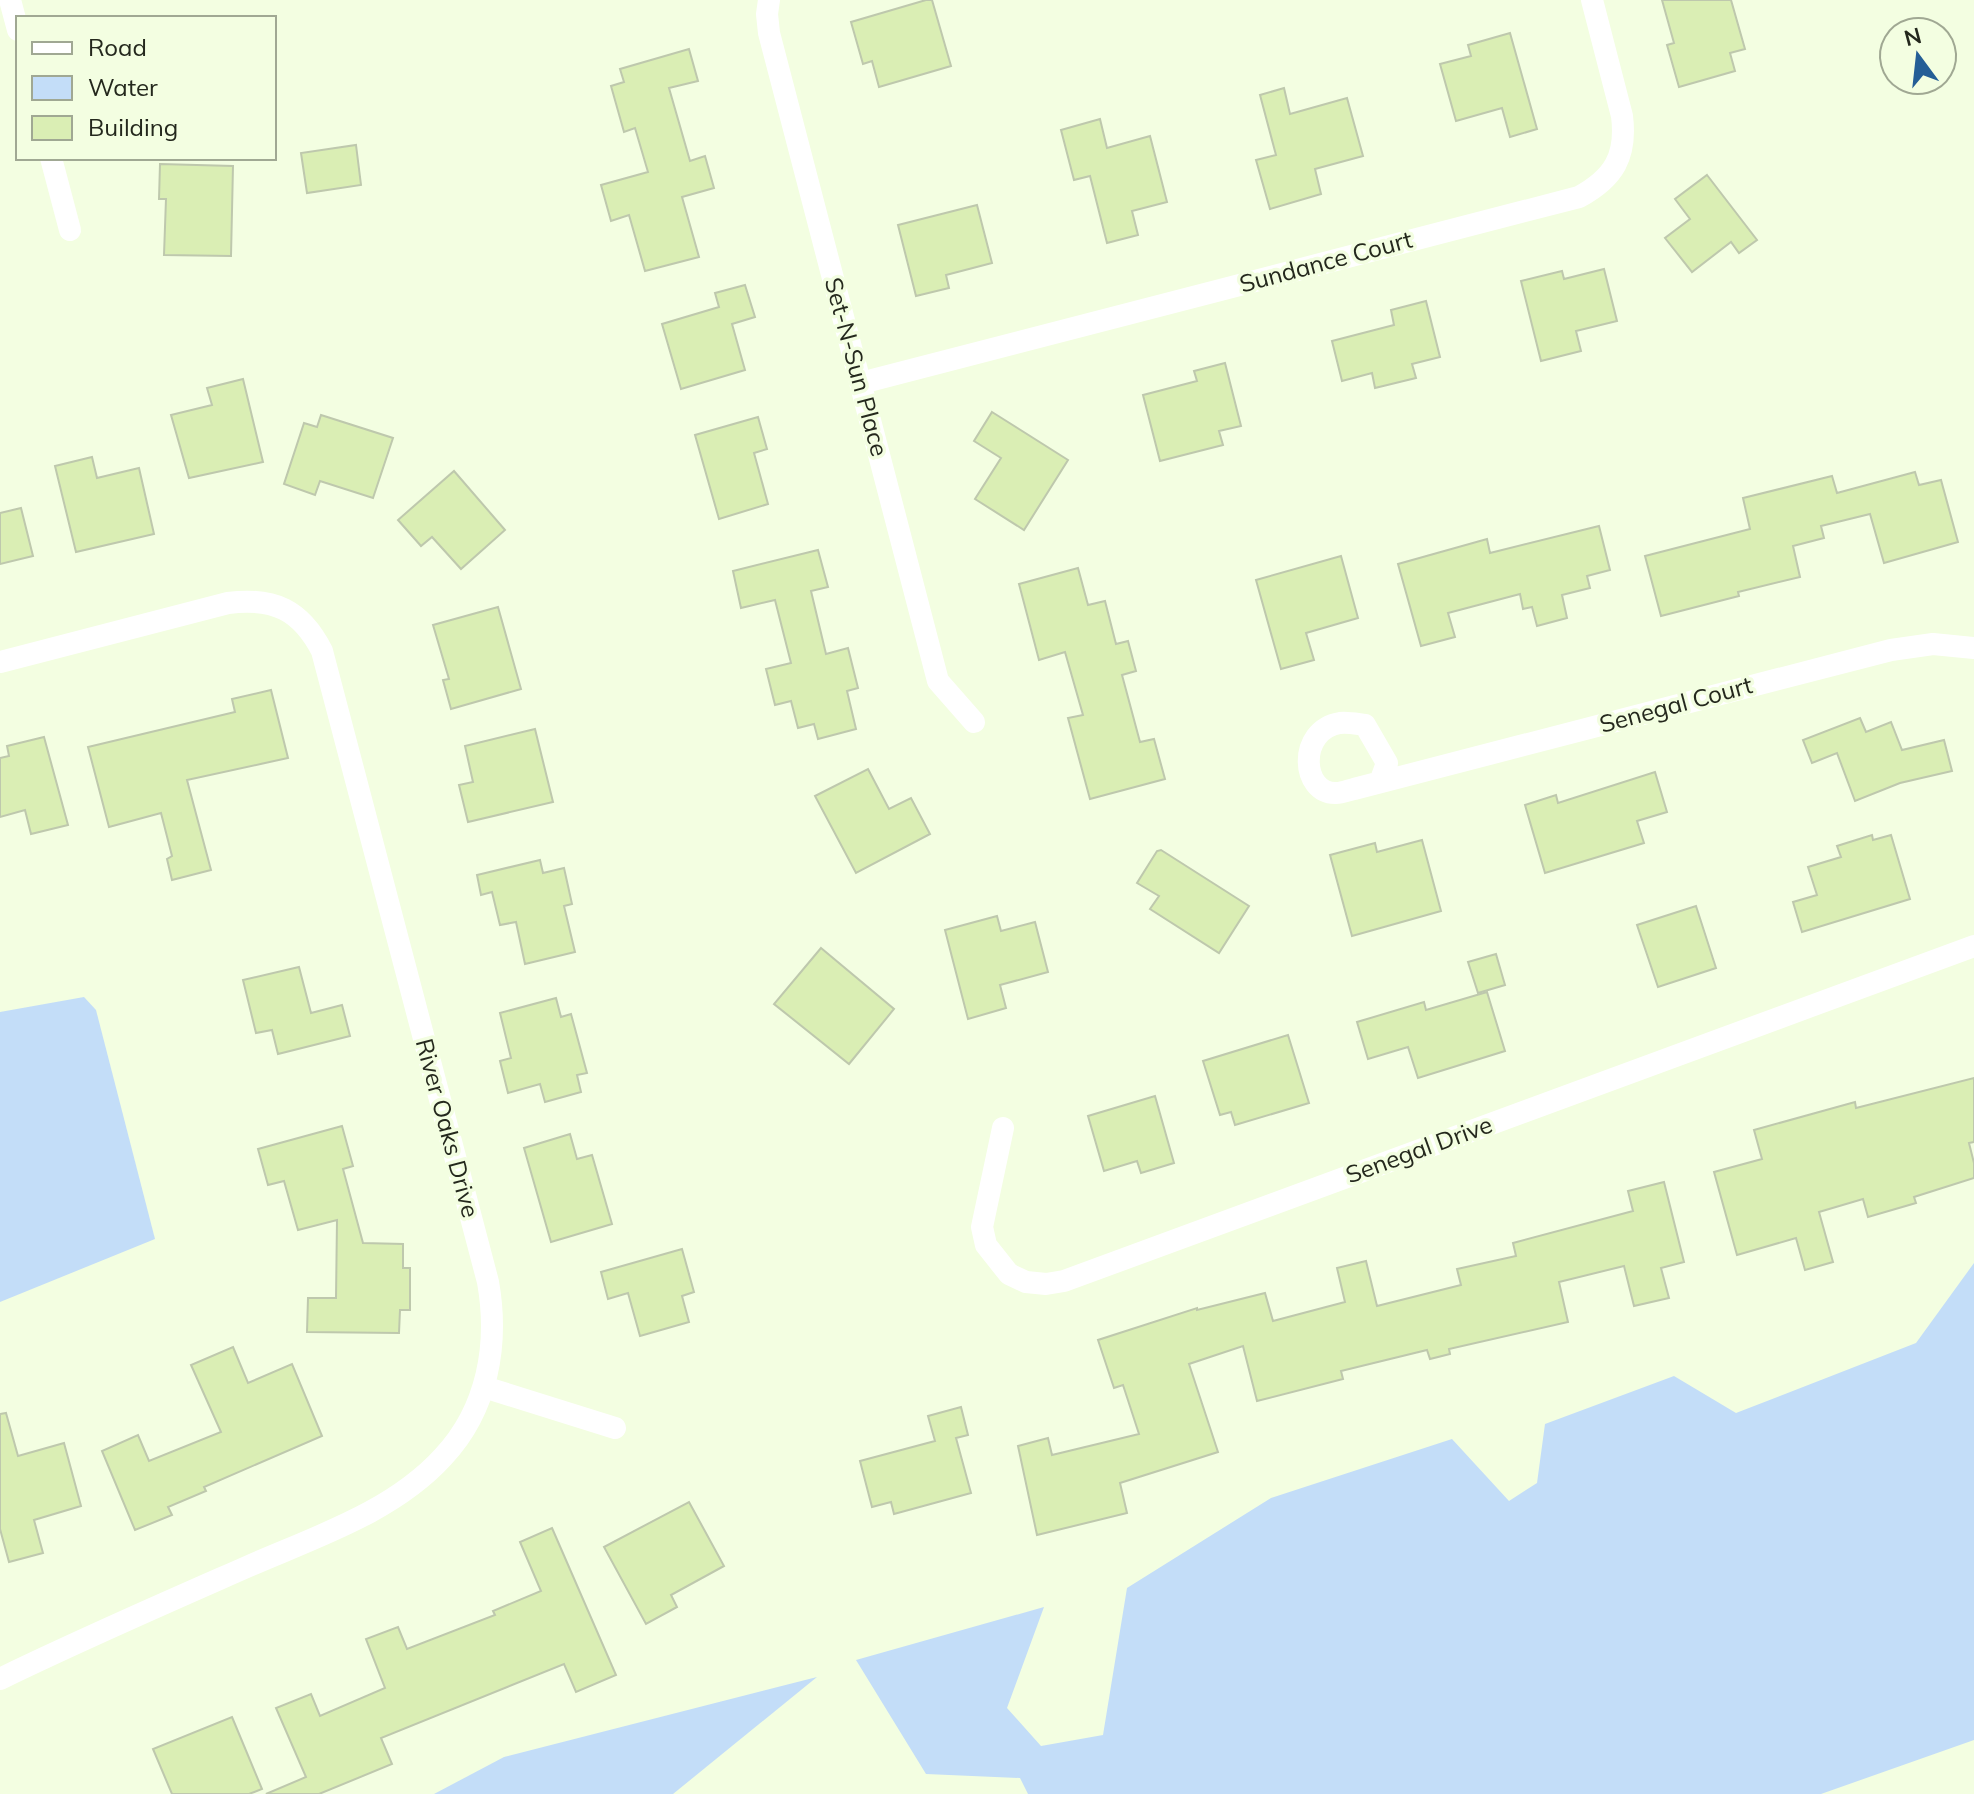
<svg xmlns="http://www.w3.org/2000/svg" width="1974" height="1794" font-family="Mulish,sans-serif">
	<style>
		.water { fill: #c3ddf8 }
		.building { fill: #daeeb4; stroke: #bec8ad; stroke-width: 2 }
		.lines { fill: none; stroke-linecap: round; stroke-linejoin: round }
		.minor { stroke: #fff; stroke-width: 22 }
		.labels { text-anchor: middle; stroke-width: 7; stroke-linejoin: round; paint-order: stroke }
		.street-label { font-size: 24px; fill: #24281d; stroke: #f3fee1 }
	</style>
	<rect width="100%" height="100%" fill="#f3fee1"/>
	<g class="water">
		<path d="M84,997L96,1010L155,1239L0,1302V1012Z"/>
		<path d="M1974,1263V1740L1821,1794H1028L1020,1778L926,1774L856,1660L1044,1607L1007,1708L1041,1746L1103,1735L1127,1588L1271,1498L1452,1439L1509,1501L1537,1483L1545,1424L1674,1376L1736,1413L1916,1343Z"/>
		<path d="M817,1677L673,1794H434L504,1757Z"/>
	</g>
	<g class="building">
		<path d="M926,0H932L951,66L879,87L872,61L863,64L851,22Z"/>
		<path d="M1662,0H1731L1745,49L1730,53L1735,71L1679,87L1667,45L1674,43Z"/>
		<path d="M1510,33L1537,129L1510,137L1502,108L1456,121L1440,64L1471,56L1468,45Z"/>
		<path d="M689,49L698,81L669,88L690,161L705,156L714,188L682,197L699,257L645,271L629,215L611,221L601,185L648,172L635,128L624,132L611,86L624,82L620,69Z"/>
		<path d="M1284,88L1290,114L1347,98L1363,156L1315,169L1321,194L1270,209L1256,160L1276,155L1260,95Z"/>
		<path d="M1100,119L1107,148L1150,136L1167,202L1132,211L1138,235L1107,243L1090,176L1074,180L1061,130Z"/>
		<path d="M356,145L361,185L307,193L301,153Z"/>
		<path d="M160,164L233,166L231,256L164,255L166,199H159Z"/>
		<path d="M1707,175L1757,240L1739,253L1731,242L1692,272L1665,238L1690,219L1675,199Z"/>
		<path d="M977,205L992,263L946,275L949,288L916,296L898,225Z"/>
		<path d="M1604,269L1617,321L1576,331L1581,351L1541,361L1521,281L1562,271L1564,279Z"/>
		<path d="M745,285L755,317L732,324L745,370L681,389L662,324L719,307L715,293Z"/>
		<path d="M1426,301L1440,357L1412,364L1416,378L1375,388L1372,373L1342,381L1332,341L1394,325L1391,310Z"/>
		<path d="M1225,363L1241,426L1219,431L1223,445L1160,461L1143,395L1197,381L1194,371Z"/>
		<path d="M243,379L263,462L189,478L171,415L212,405L207,388Z"/>
		<path d="M992,412L1068,460L1024,530L975,499L1001,458L974,441Z"/>
		<path d="M321,415L393,438L373,498L320,481L315,495L284,484L304,423L317,427Z"/>
		<path d="M758,417L767,449L754,453L768,504L719,519L695,435Z"/>
		<path d="M92,457L97,478L139,468L154,534L76,552L55,466Z"/>
		<path d="M454,471L505,530L461,569L432,537L421,546L398,520Z"/>
		<path d="M1915,472L1919,485L1941,480L1958,542L1884,563L1870,514L1821,526L1824,538L1793,546L1800,577L1738,592L1739,596L1661,616L1645,556L1750,529L1743,498L1832,476L1837,493Z"/>
		<path d="M21,508L33,556L0,564V513Z"/>
		<path d="M1599,526L1610,570L1587,576L1590,588L1562,595L1567,618L1537,626L1532,607L1523,609L1520,594L1448,613L1455,637L1421,646L1398,564L1487,539L1490,553Z"/>
		<path d="M818,550L828,587L811,591L826,654L848,648L858,688L847,691L856,729L818,739L814,724L798,728L791,701L775,705L766,669L791,663L775,600L741,608L733,571Z"/>
		<path d="M1341,556L1358,618L1306,633L1314,660L1281,669L1256,580Z"/>
		<path d="M1078,568L1088,605L1105,601L1116,644L1128,641L1136,671L1122,675L1140,742L1154,739L1165,779L1090,799L1068,718L1083,715L1065,652L1039,660L1019,584Z"/>
		<path d="M498,607L521,689L451,709L443,680L449,679L433,625Z"/>
		<path d="M271,690L288,758L187,780L211,870L172,880L167,859L172,856L161,813L109,827L88,747L235,712L232,699Z"/>
		<path d="M1860,718L1866,732L1891,722L1902,750L1944,740L1952,771L1900,783L1855,801L1837,753L1812,763L1803,740Z"/>
		<path d="M535,729L553,802L468,822L459,785L473,782L465,746Z"/>
		<path d="M44,737L68,825L31,834L25,810L0,817V758L9,756L7,746Z"/>
		<path d="M868,769L889,809L911,798L930,834L856,873L815,796Z"/>
		<path d="M1655,772L1667,812L1637,821L1644,843L1545,873L1525,805L1556,795L1558,803Z"/>
		<path d="M1872,835L1873,840L1891,835L1910,899L1802,932L1793,902L1817,895L1808,867L1841,857L1837,846Z"/>
		<path d="M1422,840L1441,911L1352,936L1330,855L1375,843L1377,852Z"/>
		<path d="M1161,850L1249,906L1219,953L1150,909L1159,896L1137,883L1157,851Z"/>
		<path d="M540,860L543,873L564,868L572,904L564,906L575,952L525,964L516,922L500,925L492,892L481,895L477,875Z"/>
		<path d="M1696,906L1716,968L1658,987L1637,925Z"/>
		<path d="M997,916L1001,931L1035,922L1048,972L1000,985L1006,1008L968,1019L945,930Z"/>
		<path d="M821,948L894,1009L849,1064L774,1004Z"/>
		<path d="M1496,954L1505,985L1478,993L1468,962Z"/>
		<path d="M299,967L311,1013L342,1005L350,1036L278,1054L272,1030L256,1033L243,980Z"/>
		<path d="M1487,992L1505,1051L1418,1078L1408,1047L1368,1059L1357,1022L1424,1002L1426,1010Z"/>
		<path d="M556,998L561,1017L571,1014L587,1073L577,1075L581,1092L545,1102L540,1084L508,1093L500,1061L511,1058L500,1013Z"/>
		<path d="M1288,1035L1309,1103L1235,1125L1231,1112L1220,1115L1203,1061Z"/>
		<path d="M1974,1078V1142L1969,1143L1974,1163V1178L1914,1197L1916,1203L1868,1217L1863,1199L1819,1212L1833,1262L1805,1270L1796,1238L1737,1255L1714,1172L1762,1159L1754,1130L1855,1102L1856,1108Z"/>
		<path d="M1155,1096L1174,1163L1141,1173L1137,1161L1104,1171L1088,1116Z"/>
		<path d="M342,1126L353,1166L343,1169L363,1243L403,1244V1268H410V1310H400L399,1333L307,1332L308,1298H336L337,1220L298,1230L284,1181L268,1185L258,1149Z"/>
		<path d="M570,1134L577,1159L592,1155L612,1224L551,1242L524,1148Z"/>
		<path d="M1664,1182L1684,1262L1661,1268L1669,1298L1634,1306L1624,1266L1559,1282L1568,1322L1449,1349L1450,1354L1430,1359L1427,1350L1341,1371L1343,1379L1257,1401L1243,1346L1189,1364L1218,1452L1120,1483L1127,1513L1037,1535L1018,1446L1048,1438L1052,1455L1139,1434L1123,1385L1114,1388L1098,1340L1197,1308V1310L1265,1293L1273,1321L1345,1302L1337,1268L1366,1261L1377,1306L1461,1285L1457,1269L1516,1256L1513,1243L1633,1211L1628,1191Z"/>
		<path d="M682,1249L694,1292L682,1296L689,1322L640,1336L628,1293L608,1299L601,1272Z"/>
		<path d="M233,1347L248,1383L292,1364L322,1436L204,1487L206,1491L168,1507L172,1515L135,1530L102,1451L138,1435L149,1461L221,1432L191,1365Z"/>
		<path d="M961,1407L968,1435L956,1438L971,1493L894,1514L891,1502L872,1507L860,1461L935,1441L928,1416Z"/>
		<path d="M6,1413L18,1456L64,1443L81,1506L34,1520L43,1553L9,1562L0,1529V1414Z"/>
		<path d="M689,1502L724,1566L671,1595L677,1607L646,1624L604,1547Z"/>
		<path d="M552,1528L616,1675L576,1692L564,1664L381,1738L392,1764L319,1794H266L306,1777L276,1708L311,1694L320,1716L385,1688L366,1639L398,1627L407,1649L495,1615L493,1611L541,1591L520,1542Z"/>
		<path d="M232,1717L262,1789L249,1794H172L153,1749Z"/>
	</g>
	<g class="lines">
		<g class="minor">
			<path d="M10,0L18,30"/>
			<path d="M769,0L767,14L769,33L938,681L974,722"/>
			<path d="M51,158L70,230"/>
			<path d="M861,383L1579,197C1614,178 1627,156 1622,116L1592,0"/>
			<path d="M0,662L228,603C274,597 301,610 322,651L488,1282C499,1344 488,1409 443,1457C393,1512 315,1537 249,1566C165,1603 82,1639 0,1679"/>
			<path d="M1380,782L1387,763L1365,725C1357,724 1348,722 1340,723C1297,730 1301,794 1336,793C1342,793 1349,790 1354,789L1891,650L1933,644L1974,648"/>
			<path d="M1003,1128L982,1227L986,1245L1009,1274L1026,1282L1046,1284L1064,1281L1974,946"/>
			<path d="M484,1387L615,1428"/>
		</g>
	</g>
	<g class="labels">
		<g class="street-label">
			<text transform="translate(1326 262) rotate(-15)" y="8">Sundance Court</text>
			<text transform="translate(856 367) rotate(75)" y="8">Set-N-Sun Place</text>
			<text transform="translate(1676 705) rotate(-15)" y="8">Senegal Court</text>
			<text transform="translate(447 1128) rotate(75)" y="8">River Oaks Drive</text>
			<text transform="translate(1419 1150) rotate(-20)" y="8">Senegal Drive</text>
		</g>
	</g>
	<rect x="16" y="16" width="260" height="144" fill="#f3fee1" stroke="#a0a893" stroke-width="2"/>
	<rect x="32" y="42" width="40" height="12" fill="#ffffff" stroke="#a0a893" stroke-width="2"/>
	<text x="88" y="56" font-size="24" fill="#24281d">Road</text>
	<rect x="32" y="76" width="40" height="24" fill="#c3ddf8" stroke="#a0a893" stroke-width="2"/>
	<text x="88" y="96" font-size="24" fill="#24281d">Water</text>
	<rect x="32" y="116" width="40" height="24" fill="#daeeb4" stroke="#a0a893" stroke-width="2"/>
	<text x="88" y="136" font-size="24" fill="#24281d">Building</text>
	<g transform="translate(1918 56) rotate(345)"><circle r="38" fill="#f3fee1" stroke="#a0a893" stroke-width="2"/>
	<path d="M0-6L14 30L0 20L-14 30Z" fill="#245e96"/>
	<text y="-12" font-size="22" font-weight="bold" text-anchor="middle" fill="#24281d">N</text>
	</g>
</svg>
